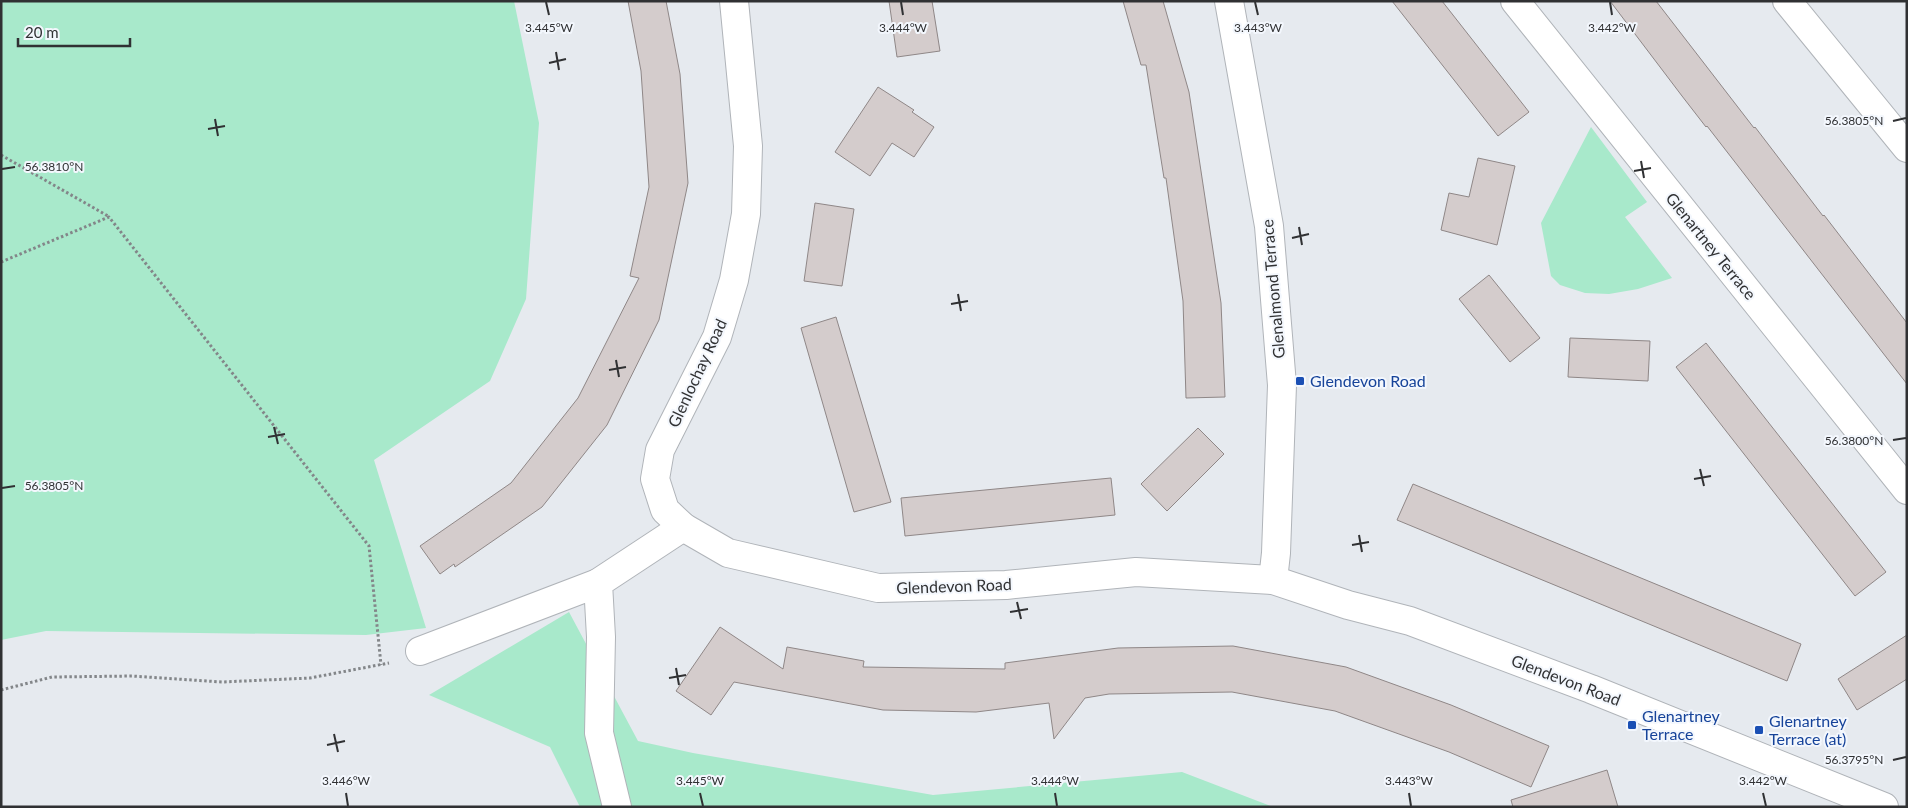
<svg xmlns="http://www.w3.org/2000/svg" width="1908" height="808" font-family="Lato,sans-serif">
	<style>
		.green { fill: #a8e9cb }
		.building { fill: #d4cccc; stroke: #8f8787 }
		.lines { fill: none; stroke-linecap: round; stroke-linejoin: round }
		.minor-casing { stroke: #b0b4b9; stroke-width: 30 }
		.path { stroke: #838689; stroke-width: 3; stroke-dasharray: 2.5 2.5; stroke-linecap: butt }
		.minor { stroke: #fff; stroke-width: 28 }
		.ticks { fill: none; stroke: #303133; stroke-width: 2 }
		.transit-dot { fill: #1a4fb4; stroke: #f3f7fd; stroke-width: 2 }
		.labels { text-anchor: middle; stroke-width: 4; stroke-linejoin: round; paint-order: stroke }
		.street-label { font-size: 16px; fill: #303133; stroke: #f3f7fd }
		.transit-label { font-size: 16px; fill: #164399; stroke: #f3f7fd; text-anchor: start }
		.ticks-label { font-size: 12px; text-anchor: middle; fill: #303133; stroke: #f3f7fd; stroke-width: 4; stroke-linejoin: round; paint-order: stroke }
	</style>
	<rect width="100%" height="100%" fill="#e6eaef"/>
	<g class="green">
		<path d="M1,1H514L539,123L526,299L490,381L374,460L426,628L366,635L46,631L1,640Z"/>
		<path d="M1591,127L1647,202L1625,217L1672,278L1638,289L1609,294L1585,293L1560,285L1551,276L1541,223Z"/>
		<path d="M569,612L638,741L693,753L933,795L1182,772L1273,807H580L550,747L429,695Z"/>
	</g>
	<g class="building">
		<path d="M628,1H666L680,74L688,183L659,320L607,425L542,507L455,567L454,564L440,574L420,546L511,483L578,398L639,278L630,276L649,187L641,71Z"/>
		<path d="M889,1H932L940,51L897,57Z"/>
		<path d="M1123,1H1163L1189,92L1221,303L1225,397L1186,398L1183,301L1166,178H1164L1146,65H1141Z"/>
		<path d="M1392,1H1442L1529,112L1498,136Z"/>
		<path d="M1610,1H1656L1754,128L1755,127L1823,216L1824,215L1907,323V384L1707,126L1706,127L1682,96Z"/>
		<path d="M878,87L914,110L912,112L934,127L914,157L892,143L870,176L835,152Z"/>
		<path d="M1478,158L1515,166L1497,245L1441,230L1449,193L1469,197Z"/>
		<path d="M815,203L854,209L842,286L804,281Z"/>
		<path d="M1489,275L1540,338L1510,362L1459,299Z"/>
		<path d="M836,317L891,502L854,512L801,328Z"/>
		<path d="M1570,338L1650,341L1648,381L1568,377Z"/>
		<path d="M1706,343L1886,572L1855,596L1676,367Z"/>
		<path d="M1198,428L1224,454L1167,511L1141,484Z"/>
		<path d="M1111,478L1115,515L905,536L901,498Z"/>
		<path d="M1413,484L1801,644L1787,681L1397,520Z"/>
		<path d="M720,627L783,669L787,647L864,661L863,667L1005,669V663L1118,648L1233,646L1346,667L1451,705L1549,746L1531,787L1449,752L1335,711L1232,692L1109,694L1085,698L1054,739L1049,703L976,712L883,710L734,682L711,715L676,691Z"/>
		<path d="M1907,635V679L1857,710L1838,679Z"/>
		<path d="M1607,770L1618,807H1513L1511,800Z"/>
	</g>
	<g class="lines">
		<defs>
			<g id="minor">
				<path d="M734,1L748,146L746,214L734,280L717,337L660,450L655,479L665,510L683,527L728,553L878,588L1006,585L1136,572L1273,580L1348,605L1410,621L1591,689L1884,807"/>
				<path d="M1229,1L1269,226L1282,385L1276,553L1273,580"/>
				<path d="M1515,1L1907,490"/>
				<path d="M1787,1L1907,148"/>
				<path d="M420,651L598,583"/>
				<path d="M617,807L599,733L601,637L598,583L683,527"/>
			</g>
		</defs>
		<use href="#minor" class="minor-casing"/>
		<g class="path">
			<path d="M1,155L108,216"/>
			<path d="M1,262L109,217L369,546L381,665"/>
			<path d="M1,690L52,677L132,676L222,682L310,678L389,663"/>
		</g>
		<use href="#minor" class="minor"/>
	</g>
	<path class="ticks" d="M546,2L549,15M901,2L903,15M1255,2L1258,15M1610,2L1612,15M556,52L559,70M549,63L566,59M215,119L218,136M1893,121L1906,118M208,129L225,126M1641,161L1644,178M2,169L15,167M1634,171L1651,168M1299,227L1302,245M1292,238L1309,234M958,294L961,311M951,304L968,301M616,360L619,377M609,370L626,367M274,427L278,444M268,437L285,434M1893,440L1906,438M1700,469L1704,486M1694,479L1711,476M2,488L15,486M1359,535L1362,552M1352,545L1369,542M1017,602L1021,619M1010,612L1028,609M676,668L679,685M669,678L686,675M334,734L338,752M327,745L345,741M1893,760L1906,757M346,793L348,806M700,793L703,806M1055,793L1057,806M1409,793L1411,806M1763,793L1766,806"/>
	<g class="transit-dot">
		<rect x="1295" y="376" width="10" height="10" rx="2.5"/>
		<rect x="1627" y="720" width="10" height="10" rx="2.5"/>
		<rect x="1754" y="725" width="10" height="10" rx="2.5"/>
	</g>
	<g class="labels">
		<g class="street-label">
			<text transform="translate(1711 246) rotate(51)" y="6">Glenartney Terrace</text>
			<text transform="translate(1273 289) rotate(-95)" y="6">Glenalmond Terrace</text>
			<text transform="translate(697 373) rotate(-65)" y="6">Glenlochay Road</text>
			<text transform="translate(954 586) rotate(-2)" y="6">Glendevon Road</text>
			<text transform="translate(1566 680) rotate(21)" y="6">Glendevon Road</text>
		</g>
		<g class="transit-label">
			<text x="1310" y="387">Glendevon Road</text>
			<text x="1642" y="722">Glenartney<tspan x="1642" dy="18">Terrace</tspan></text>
			<text x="1769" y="727">Glenartney<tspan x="1769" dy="18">Terrace (at)</tspan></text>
		</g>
	</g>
	<g class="ticks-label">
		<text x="549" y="32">3.445°W</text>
		<text x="903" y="32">3.444°W</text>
		<text x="1612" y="32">3.442°W</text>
		<text x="1258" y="32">3.443°W</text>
		<text x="1854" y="125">56.3805°N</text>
		<text x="54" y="171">56.3810°N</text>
		<text x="1854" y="445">56.3800°N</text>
		<text x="54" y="490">56.3805°N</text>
		<text x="1854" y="764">56.3795°N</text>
		<text x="346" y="785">3.446°W</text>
		<text x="700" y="785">3.445°W</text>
		<text x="1055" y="785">3.444°W</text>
		<text x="1409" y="785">3.443°W</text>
		<text x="1763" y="785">3.442°W</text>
	</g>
	<rect width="1908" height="808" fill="none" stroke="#303133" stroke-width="5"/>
	<path d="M18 38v8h112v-8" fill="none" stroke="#303133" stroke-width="2.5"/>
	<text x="25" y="38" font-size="15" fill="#303133" stroke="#f3f7fd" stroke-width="4" paint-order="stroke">20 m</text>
</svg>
